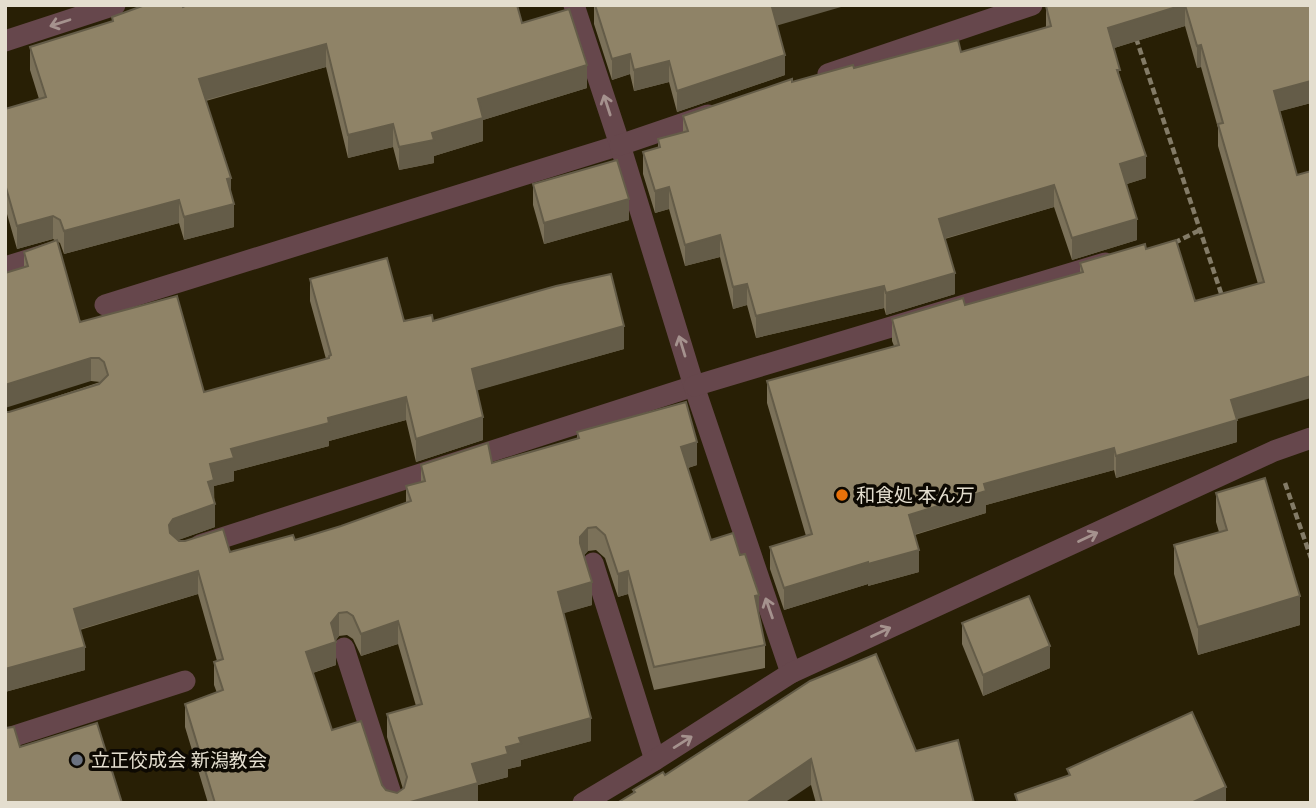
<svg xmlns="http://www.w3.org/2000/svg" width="1316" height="808" font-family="Rubik,'Noto Sans JP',sans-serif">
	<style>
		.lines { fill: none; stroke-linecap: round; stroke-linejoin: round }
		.path { stroke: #837b67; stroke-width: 4.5; stroke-dasharray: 7 3.5; stroke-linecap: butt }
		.lane { stroke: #66474c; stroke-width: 21 }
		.street { stroke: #66474c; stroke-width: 21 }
		.wall { fill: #7b7159; fill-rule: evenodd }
		.shaded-wall { fill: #645c48 }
		.building { fill: #8f8367; stroke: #645c48; stroke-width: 2; fill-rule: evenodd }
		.oneway { stroke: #a5928e }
		.food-dot { fill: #e8710a; stroke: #0d0902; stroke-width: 2.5 }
		.worship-dot { fill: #6b7280; stroke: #0d0902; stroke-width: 2.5 }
		.labels { text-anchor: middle; stroke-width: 7; stroke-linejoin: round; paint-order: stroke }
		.poi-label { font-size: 19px; fill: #e4decf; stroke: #0d0902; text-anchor: start }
	</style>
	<rect width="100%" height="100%" fill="#281f05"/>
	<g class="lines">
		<g class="path">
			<path d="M1136,38L1223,299"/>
			<path d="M1174,243L1200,230"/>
			<path d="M1285,483L1311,558"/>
		</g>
		<g class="lane">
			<path d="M5,267L50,253"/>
			<path d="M105,305L620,145"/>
			<path d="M200,545L694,386"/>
			<path d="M593,563L655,760"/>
			<path d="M344,648L394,803"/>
			<path d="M5,739L185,681"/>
		</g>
		<g class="street">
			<path d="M574,5L620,145L694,386L791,673"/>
			<path d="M5,41L115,5"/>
			<path d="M828,74L1032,5"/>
			<path d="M620,145L708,115"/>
			<path d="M694,386L1105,263"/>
			<path d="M583,803L655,760L791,673L1274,451L1311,438"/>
		</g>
	</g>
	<g class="wall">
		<path d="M594,5L777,26L785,75L677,112L669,82L634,91L630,74L612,80L594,24Z"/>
		<path d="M1311,5V103L1280,111L1297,175L1237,420V442L1116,478L1114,470L986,505V513L915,535L919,572L868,586V584L784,610L770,569V547L806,536L767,403V381L894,346L892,341V319L965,305L1080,273V263L1146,249L1195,301L1258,284L1218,146V128L1201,67L1197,68L1185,26L1114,48L1120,78L1146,178L1127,184L1137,240L1072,260L1054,207L945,239L955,294L886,315L884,308L756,338L747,305L733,309L720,257L685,266L669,209L655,213L643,174V152L658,148V139L683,132V116L792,82L854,68L961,52L1046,28V6Z"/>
		<path d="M183,7L522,23L587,88L483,120V141L434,156V163L399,170L393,147L348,158L326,67L206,101L231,193L234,227L184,240L179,223L64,254L60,243L57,241L80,322L204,392L326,359L310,301V279L404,321H433L624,349L477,390L483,440L416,462L406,420L329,441V446L234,471V481L214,486L215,527L178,540L230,552L295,540L341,526L406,503V486L421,482V465L492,463L577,439V432L697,465L688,468L711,540L759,614L765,645V668L654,690L628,594L618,597L605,558L596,550L588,551L584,555L592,605L563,613L591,741L521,760V766L508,769V777L478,785V803H208L185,727V704L217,693L214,685V662L217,661L198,594L80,630L85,670L5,692V412H9L100,382L91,381L24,268V252L56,241L53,239L17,249L5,207V109L39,99L30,70V47L112,21V17ZM347,635L353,639L361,656L398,644L416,706L387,714V737L403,789L397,793L386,790L332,730L313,673L336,665L335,641L339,636Z"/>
		<path d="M533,184L629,220L544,244L533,205Z"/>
		<path d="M1216,493L1300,625L1198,655L1174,574V545L1219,532L1216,522Z"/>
		<path d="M962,623L1050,668L983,696L962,644Z"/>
		<path d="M810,681L916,751L974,803H816L811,785L633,793V790L665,775Z"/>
	</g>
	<g class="shaded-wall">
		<path d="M777,5H848L772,27V7Z"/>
		<path d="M1183,5H1185V26L1108,50V28Z"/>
		<path d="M326,44V67L199,102V79Z"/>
		<path d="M1201,45V67L1197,68V46Z"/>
		<path d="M630,54V74L612,80V59Z"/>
		<path d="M785,55V75L677,112V91Z"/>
		<path d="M669,61V82L634,91V70Z"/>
		<path d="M587,65V88L483,120V141L434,156V163L399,170V147L432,133L478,99Z"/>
		<path d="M1311,81V103L1274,113V91Z"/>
		<path d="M393,124V147L348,158V135Z"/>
		<path d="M1146,156V178L1120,186V164Z"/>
		<path d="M231,178V201L227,179Z"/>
		<path d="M1054,185V207L939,240V219Z"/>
		<path d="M669,187V209L655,213V191Z"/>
		<path d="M629,199V220L544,244V223Z"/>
		<path d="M179,200V223L64,254V231Z"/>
		<path d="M234,204V227L184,240V217Z"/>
		<path d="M53,216V239L17,249V226Z"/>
		<path d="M1137,219V240L1072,260V238Z"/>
		<path d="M720,235V257L685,266V245Z"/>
		<path d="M955,273V294L886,315V293Z"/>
		<path d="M747,284V305L733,309V287Z"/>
		<path d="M884,286V308L756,338V316Z"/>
		<path d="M624,326V349L472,392V369Z"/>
		<path d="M91,358V381L5,408V385Z"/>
		<path d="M1311,376V398L1231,421V400Z"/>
		<path d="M406,397V420L329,441V446L234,471V481L214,486V503L208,482L210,464L231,449L328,418Z"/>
		<path d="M483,417V440L416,462V439Z"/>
		<path d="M1237,420V442L1116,478V456Z"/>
		<path d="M697,442V465L681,470V447Z"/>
		<path d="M1114,448V470L986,505V513L909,536V515L984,484Z"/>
		<path d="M215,504V527L173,542L169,548V525L173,519Z"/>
		<path d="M588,528V551L580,560V537Z"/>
		<path d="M919,550V572L868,586V564Z"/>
		<path d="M868,562V584L784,610V588Z"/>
		<path d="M198,571V594L74,631V609Z"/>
		<path d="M628,571V594L618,597V574Z"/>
		<path d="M592,582V605L558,615V592Z"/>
		<path d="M759,595V618L755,596Z"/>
		<path d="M1300,596V625L1198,655V627Z"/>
		<path d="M339,613V636L334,643L336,642V665L306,675V652Z"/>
		<path d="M398,621V644L361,656V634Z"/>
		<path d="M1050,646V668L983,696V675Z"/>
		<path d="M85,647V670L5,692V669Z"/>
		<path d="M591,718V741L521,760V766L508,769V777L478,785V803H407L472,764L506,747L519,738Z"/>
		<path d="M811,759V785L784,803H746Z"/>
		<path d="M1226,787V803H1191Z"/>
	</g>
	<g class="building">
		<path d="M145,5H182L183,7L187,5H517L522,23L569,9L587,65L478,99L483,118L432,133L434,140L399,147L393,124L348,135L326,44L199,79L231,178L227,179L234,204L184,217L179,200L64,231L60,220L53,216L17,226L5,184V109L46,97L30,47L113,21L112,17Z"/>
		<path d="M595,5H777L772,7L785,55L677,91L669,61L634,70L630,54L612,59Z"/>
		<path d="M1050,5H1183L1108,28L1120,70H1117L1146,156L1120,164L1137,219L1072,238L1054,185L939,219L955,273L886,293L884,286L756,316L747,284L733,287L720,235L685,245L669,187L655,191L643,152L660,147L658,139L688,131L683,116L792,79V82L853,65L854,68L958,40L961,52L1051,26L1046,6Z"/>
		<path d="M1185,5H1311V81L1274,91L1297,175L1311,171V376L1231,400L1237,420L1116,456L1114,448L984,484L986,491L909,515L919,550L868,564V562L784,588L770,547L812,534L767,381L899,345L892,319L963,298L965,305L1083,272L1080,263L1145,244L1146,249L1176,240L1195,301L1264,282L1218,124L1223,123L1201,45L1197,46Z"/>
		<path d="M617,160L629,199L544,223L533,184Z"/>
		<path d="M57,240L80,322L177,296L204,392L329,358V356L331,355L310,279L387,258L404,321L432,315L433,321L556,286L611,274L624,326L472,369L483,417L416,439L406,397L328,418L329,423L231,449L234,458L210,464L214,480L208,482L215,504L173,519L169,525L170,533L179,541H185L223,529L230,552L293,535L295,540L341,526L411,501L406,486L425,481L421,465L488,443L492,463L579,438L577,432L686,402L697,442L681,447L711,540L733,533L740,555L745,554L759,595L755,596L765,645L654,667L628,571L618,574L605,535L596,527L588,528L580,537V543L592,582L558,592L591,718L519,738L521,743L506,747L508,754L472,764L478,783L407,803H215L185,704L223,690L214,662L223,659L198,571L74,609L85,647L5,669V412H9L99,384L108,375L104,362L99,358H91L5,385V273L28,266L24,252ZM347,612L353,616L361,634L398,621L422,704L387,714L407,777L404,788L397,793L386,790L382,785L361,721L332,730L306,652L336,642L331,623L339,613Z"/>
		<path d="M1265,478L1300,596L1198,627L1174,545L1227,530L1216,493Z"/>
		<path d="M1029,596L1050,646L983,675L962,623Z"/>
		<path d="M876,654L916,751L958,740L974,803H822L811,759L746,803H617L635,792L633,790L663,772L665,775L810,681Z"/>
		<path d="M1192,712L1226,787L1191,803H1018L1015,794L1070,775L1067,769Z"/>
		<path d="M97,723L122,803H5V728L14,727L20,747Z"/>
	</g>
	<defs><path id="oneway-shaft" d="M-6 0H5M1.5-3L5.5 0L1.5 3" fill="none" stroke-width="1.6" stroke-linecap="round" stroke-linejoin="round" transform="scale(1.75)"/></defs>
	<g class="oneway">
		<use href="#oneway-shaft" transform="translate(60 23) rotate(162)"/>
		<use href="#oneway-shaft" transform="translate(607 105) rotate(-108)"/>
		<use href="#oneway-shaft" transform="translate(682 346) rotate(-107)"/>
		<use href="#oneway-shaft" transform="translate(1088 537) rotate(-25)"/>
		<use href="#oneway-shaft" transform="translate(769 608) rotate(-109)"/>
		<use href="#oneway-shaft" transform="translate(881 632) rotate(-25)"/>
		<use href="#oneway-shaft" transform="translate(683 742) rotate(-32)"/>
	</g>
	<circle class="food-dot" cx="842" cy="495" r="7"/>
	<circle class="worship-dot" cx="77" cy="760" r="7"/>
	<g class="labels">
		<g class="poi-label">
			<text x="856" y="502">和食処 本ん万</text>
			<text x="91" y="767">立正佼成会 新潟教会</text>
		</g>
	</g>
	<rect width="1316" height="808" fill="none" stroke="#e4decf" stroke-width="14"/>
</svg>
